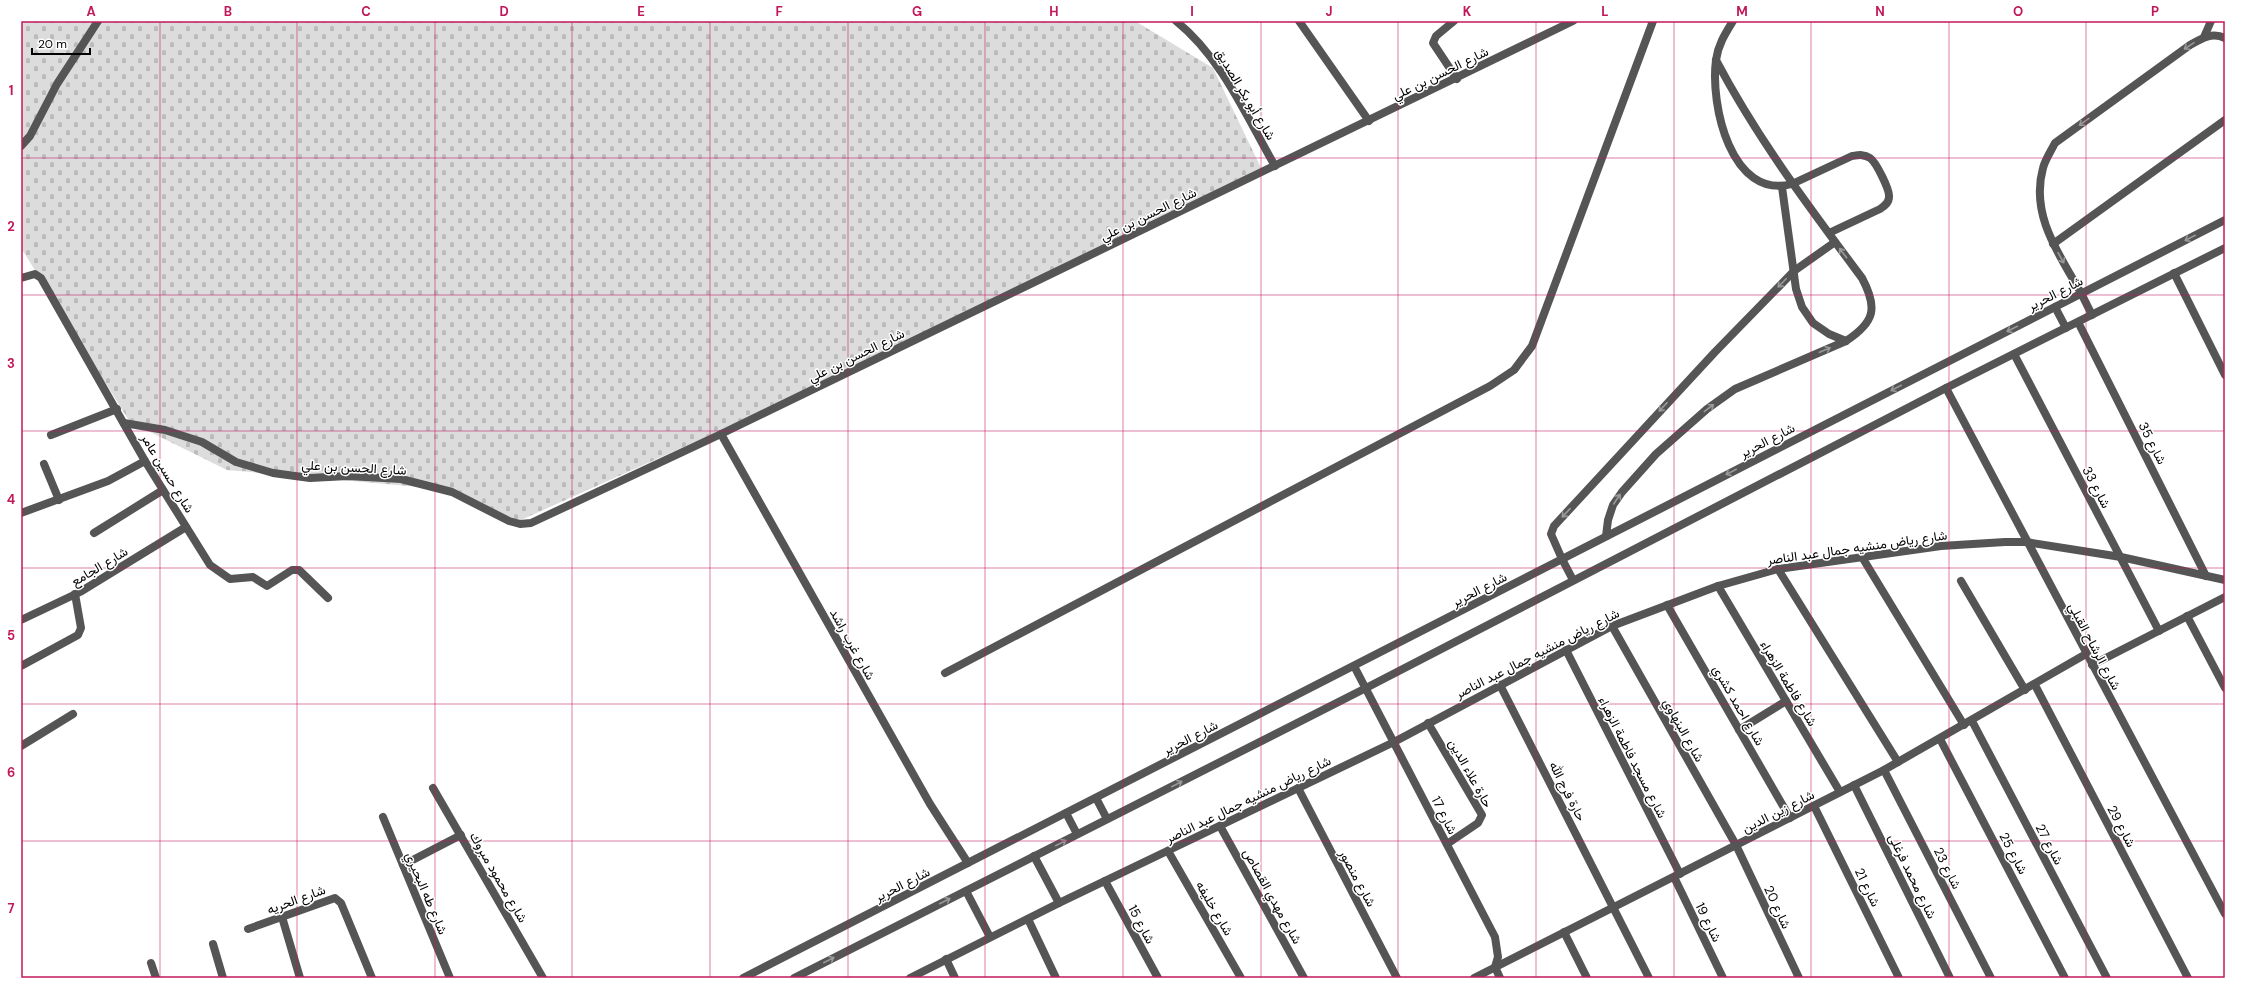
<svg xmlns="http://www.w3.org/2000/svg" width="2246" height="999" font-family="'DM Sans',Vazirmatn,sans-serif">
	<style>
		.cemetery { fill: url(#cemetery-stones) }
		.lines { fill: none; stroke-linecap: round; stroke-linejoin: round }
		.lane { stroke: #555; stroke-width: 8 }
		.street { stroke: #555; stroke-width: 8 }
		.oneway { stroke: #999 }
		.grid { fill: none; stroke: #c2185b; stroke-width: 1; stroke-opacity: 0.55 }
		.labels { text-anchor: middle; stroke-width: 3; stroke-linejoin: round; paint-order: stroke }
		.street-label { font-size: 13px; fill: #000; stroke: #fff }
		.neatline { fill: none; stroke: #c2185b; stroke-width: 1.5 }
		.grid-label { font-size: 13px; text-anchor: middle; font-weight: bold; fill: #c2185b }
	</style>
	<defs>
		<pattern id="cemetery-stones" width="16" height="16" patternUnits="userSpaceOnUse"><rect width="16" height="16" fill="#dcdcdc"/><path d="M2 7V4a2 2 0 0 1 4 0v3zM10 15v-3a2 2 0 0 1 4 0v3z" fill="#bbb"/></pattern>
	</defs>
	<rect width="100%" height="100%" fill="#fff"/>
	<path class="cemetery" d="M21,21H1135L1213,68L1261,168L1107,248L719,431L512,524L443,489L227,470L130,422L21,248Z"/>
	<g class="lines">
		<g class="lane">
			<path d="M1733,21C1725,34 1718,45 1716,60C1710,105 1731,200 1792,184L1852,156C1859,155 1864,154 1870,158C1876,162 1890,190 1889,197C1889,203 1884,206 1880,209L1829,233"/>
			<path d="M2204,37L2211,21"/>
			<path d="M1782,187L1796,289L1802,307L1813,323L1829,334L1846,341"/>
			<path d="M2053,244L2225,120"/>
			<path d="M2081,293C2059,254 2030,215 2043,168C2045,160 2051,151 2055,143L2190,45C2202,38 2212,32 2225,38"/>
			<path d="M1606,536L1608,520L1613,505L1622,492L1656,454L1707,409L1735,389L1846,341C1875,322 1878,308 1862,278C1809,207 1757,138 1716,60"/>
			<path d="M1562,559L1551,534L1554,526L1715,352L1794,271L1835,242"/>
			<path d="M945,673L1490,386L1514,370L1532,346L1653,21"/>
		</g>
		<g class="street">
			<path d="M1176,21C1222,58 1246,116 1275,166"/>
			<path d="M1299,21L1369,121"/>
			<path d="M1454,21L1436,36L1433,43L1457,79"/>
			<path d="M21,146L30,136L57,84L98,21"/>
			<path d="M2174,273L2225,375"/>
			<path d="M21,278L35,274L41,278L145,461L210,565L230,579L253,577L267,586L292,570H299L328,598"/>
			<path d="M2081,293L2092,315"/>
			<path d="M2055,307L2066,328"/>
			<path d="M2078,322L2206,576"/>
			<path d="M2014,354L2159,631"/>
			<path d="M1946,388L2225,914"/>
			<path d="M124,423L165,430L202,442L236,462L273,473L310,478L348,476L401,479L452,492L509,521L520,524L531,523L721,434L1573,21"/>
			<path d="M721,434L930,804L968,863"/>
			<path d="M51,435L117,409"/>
			<path d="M44,464L59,500"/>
			<path d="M21,513L108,481L145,461"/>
			<path d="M94,533L163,490"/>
			<path d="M1862,557L1964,725"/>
			<path d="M1562,559L1573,580"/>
			<path d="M1778,569L1898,762"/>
			<path d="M1961,581L2025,690"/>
			<path d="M1718,586L1840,792"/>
			<path d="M1667,605L1790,818"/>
			<path d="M2187,616L2225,688"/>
			<path d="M21,620L80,592L186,527"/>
			<path d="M1612,626L1736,845L1799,978"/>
			<path d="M1566,650L1680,874"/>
			<path d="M2092,665L2225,597"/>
			<path d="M21,666L78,635L81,628L75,594"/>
			<path d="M1354,666L1495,937L1498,957L1495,967L1500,978"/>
			<path d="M1500,685L1649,978"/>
			<path d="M2035,685L2188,978"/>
			<path d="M1972,721L2107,978"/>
			<path d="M1428,723L1482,815L1478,823L1447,844"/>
			<path d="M1739,730L1786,701"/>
			<path d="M1940,739L2065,978"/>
			<path d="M21,746L73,714"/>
			<path d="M1884,770L1991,978"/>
			<path d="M1854,785L1950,978"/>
			<path d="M433,788L543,978"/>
			<path d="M1298,788L1397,978"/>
			<path d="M1096,798L1107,819"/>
			<path d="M1814,806L1899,978"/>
			<path d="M1066,813L1077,834"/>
			<path d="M383,817L450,978"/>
			<path d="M1220,826L1304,978"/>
			<path d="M1168,851L1241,978"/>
			<path d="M1034,856L1059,903"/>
			<path d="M403,865L461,835"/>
			<path d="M1674,877L1723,978"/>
			<path d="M1105,881L1158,978"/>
			<path d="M966,891L990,937"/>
			<path d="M282,917L300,978"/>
			<path d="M1028,919L1056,978"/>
			<path d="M248,929L335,898L341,903L372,978"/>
			<path d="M1564,932L1587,978"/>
			<path d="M213,944L223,978"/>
			<path d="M946,959L955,978"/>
			<path d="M151,963L156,978"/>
			<path d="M743,978L2225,220"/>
			<path d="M794,978L1366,688L1946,388L2225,248"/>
			<path d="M910,978L1059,903L1394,742L1612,626L1718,586L1778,569L1941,546L2005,542H2026L2121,557L2225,580"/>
			<path d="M1474,978L1884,770L2086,654"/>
		</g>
	</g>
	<defs><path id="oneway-shaft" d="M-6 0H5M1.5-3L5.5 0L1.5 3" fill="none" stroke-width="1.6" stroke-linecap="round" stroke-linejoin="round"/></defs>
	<g class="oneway">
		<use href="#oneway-shaft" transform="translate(2189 46) rotate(146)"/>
		<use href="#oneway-shaft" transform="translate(2084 122) rotate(144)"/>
		<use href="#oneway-shaft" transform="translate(2190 238) rotate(153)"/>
		<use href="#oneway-shaft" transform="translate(1843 253) rotate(-127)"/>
		<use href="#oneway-shaft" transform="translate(2061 258) rotate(61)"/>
		<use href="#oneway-shaft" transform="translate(1782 283) rotate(134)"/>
		<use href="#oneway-shaft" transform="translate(2012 329) rotate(153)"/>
		<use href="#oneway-shaft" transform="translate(1825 350) rotate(-23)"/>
		<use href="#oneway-shaft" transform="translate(1896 388) rotate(153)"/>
		<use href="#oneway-shaft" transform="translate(1663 407) rotate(133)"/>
		<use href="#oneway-shaft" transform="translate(1709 408) rotate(-37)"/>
		<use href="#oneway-shaft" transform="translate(1731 472) rotate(153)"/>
		<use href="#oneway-shaft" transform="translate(1617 499) rotate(-57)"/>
		<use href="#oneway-shaft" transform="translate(1566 513) rotate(133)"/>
		<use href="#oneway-shaft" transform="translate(1177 784) rotate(-27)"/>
		<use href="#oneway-shaft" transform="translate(1061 843) rotate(-27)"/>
		<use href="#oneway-shaft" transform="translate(945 901) rotate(-27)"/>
		<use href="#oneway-shaft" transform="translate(829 960) rotate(-27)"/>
	</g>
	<path class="grid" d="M160,21V978M297,21V978M435,21V978M572,21V978M710,21V978M848,21V978M985,21V978M1123,21V978M1261,21V978M1398,21V978M1536,21V978M1674,21V978M1811,21V978M1949,21V978M2086,21V978M21,158H2225M21,295H2225M21,431H2225M21,568H2225M21,704H2225M21,841H2225"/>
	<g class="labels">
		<g class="street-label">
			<text transform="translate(1440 73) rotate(-26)" y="5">شارع الحسن بن علي</text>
			<text transform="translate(1246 94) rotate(59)" y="5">شارع أبو بكر الصديق</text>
			<text transform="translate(1148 214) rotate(-26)" y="5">شارع الحسن بن علي</text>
			<text transform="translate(2055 293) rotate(-27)" y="5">شارع الحرير</text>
			<text transform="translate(856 355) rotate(-26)" y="5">شارع الحسن بن علي</text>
			<text transform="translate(1767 440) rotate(-27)" y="5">شارع الحرير</text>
			<text transform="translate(2153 443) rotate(63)" y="5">شارع 35</text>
			<text transform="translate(354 467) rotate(3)" y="5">شارع الحسن بن علي</text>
			<text transform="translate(168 473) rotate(59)" y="5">شارع حسين عامر</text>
			<text transform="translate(2097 487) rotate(62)" y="5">شارع 33</text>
			<text transform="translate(1857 547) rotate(-8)" y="5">شارع رياض منشيه جمال عبد الناصر</text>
			<text transform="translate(99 566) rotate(-31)" y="5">شارع الجامع</text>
			<text transform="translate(1479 589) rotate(-27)" y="5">شارع الحرير</text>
			<text transform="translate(853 644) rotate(61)" y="5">شارع غرب راشد</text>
			<text transform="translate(2095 646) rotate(62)" y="5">شارع الرشاح القبلي</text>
			<text transform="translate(1537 653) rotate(-27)" y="5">شارع رياض منشيه جمال عبد الناصر</text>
			<text transform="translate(1789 683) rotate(59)" y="5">شارع فاطمة الزهراء</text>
			<text transform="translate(1739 705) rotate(60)" y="5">شارع احمد كشري</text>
			<text transform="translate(1684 730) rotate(61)" y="5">شارع البنهاوي</text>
			<text transform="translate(1190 737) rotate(-27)" y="5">شارع الحرير</text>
			<text transform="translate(1633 757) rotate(63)" y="5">شارع مسجد فاطمة الزهراء</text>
			<text transform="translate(1471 773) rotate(61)" y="5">حارة علاء الدين</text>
			<text transform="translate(1568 791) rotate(63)" y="5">حارة فرج الله</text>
			<text transform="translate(1248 799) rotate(-26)" y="5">شارع رياض منشيه جمال عبد الناصر</text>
			<text transform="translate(1778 811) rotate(-27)" y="5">شارع زين الدين</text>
			<text transform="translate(1445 815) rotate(63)" y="5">شارع 17</text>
			<text transform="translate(2122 826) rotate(62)" y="5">شارع 29</text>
			<text transform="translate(2050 844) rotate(62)" y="5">شارع 27</text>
			<text transform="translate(2014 853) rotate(62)" y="5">شارع 25</text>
			<text transform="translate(1948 868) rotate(63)" y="5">شارع 23</text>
			<text transform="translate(1913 876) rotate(64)" y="5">شارع محمد فرغلى</text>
			<text transform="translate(499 877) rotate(60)" y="5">شارع محمود مبروك</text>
			<text transform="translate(1358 878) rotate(62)" y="5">شارع منصور</text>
			<text transform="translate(902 884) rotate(-27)" y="5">شارع الحرير</text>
			<text transform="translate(1868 887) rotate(64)" y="5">شارع 21</text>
			<text transform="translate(427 893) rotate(67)" y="5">شارع طه البحيري</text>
			<text transform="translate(1273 896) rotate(61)" y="5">شارع مهدي القصاص</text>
			<text transform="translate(296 899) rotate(-20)" y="5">شارع الحريه</text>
			<text transform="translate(1778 907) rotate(65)" y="5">شارع 20</text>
			<text transform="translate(1215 908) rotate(60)" y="5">شارع خليفه</text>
			<text transform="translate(1709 922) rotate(64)" y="5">شارع 19</text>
			<text transform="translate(1142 924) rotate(62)" y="5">شارع 15</text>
		</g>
	</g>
	<rect width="2246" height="999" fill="none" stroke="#ffffff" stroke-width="44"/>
	<path d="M32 48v6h58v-6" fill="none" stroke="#000000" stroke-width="2"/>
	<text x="38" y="48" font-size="12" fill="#000000" stroke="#ffffff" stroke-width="3" paint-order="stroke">20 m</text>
	<rect x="22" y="22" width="2202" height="955" class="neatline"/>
	<g class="grid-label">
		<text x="91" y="16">A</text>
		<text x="228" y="16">B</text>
		<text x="366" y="16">C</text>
		<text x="504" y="16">D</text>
		<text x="641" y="16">E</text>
		<text x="779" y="16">F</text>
		<text x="917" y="16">G</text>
		<text x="1054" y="16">H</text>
		<text x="1192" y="16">I</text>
		<text x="1329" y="16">J</text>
		<text x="1467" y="16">K</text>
		<text x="1605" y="16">L</text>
		<text x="1742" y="16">M</text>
		<text x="1880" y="16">N</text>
		<text x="2018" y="16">O</text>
		<text x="2155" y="16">P</text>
		<text x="11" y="95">1</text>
		<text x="11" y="231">2</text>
		<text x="11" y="368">3</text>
		<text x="11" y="504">4</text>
		<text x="11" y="640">5</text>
		<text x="11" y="777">6</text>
		<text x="11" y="913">7</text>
	</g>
</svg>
